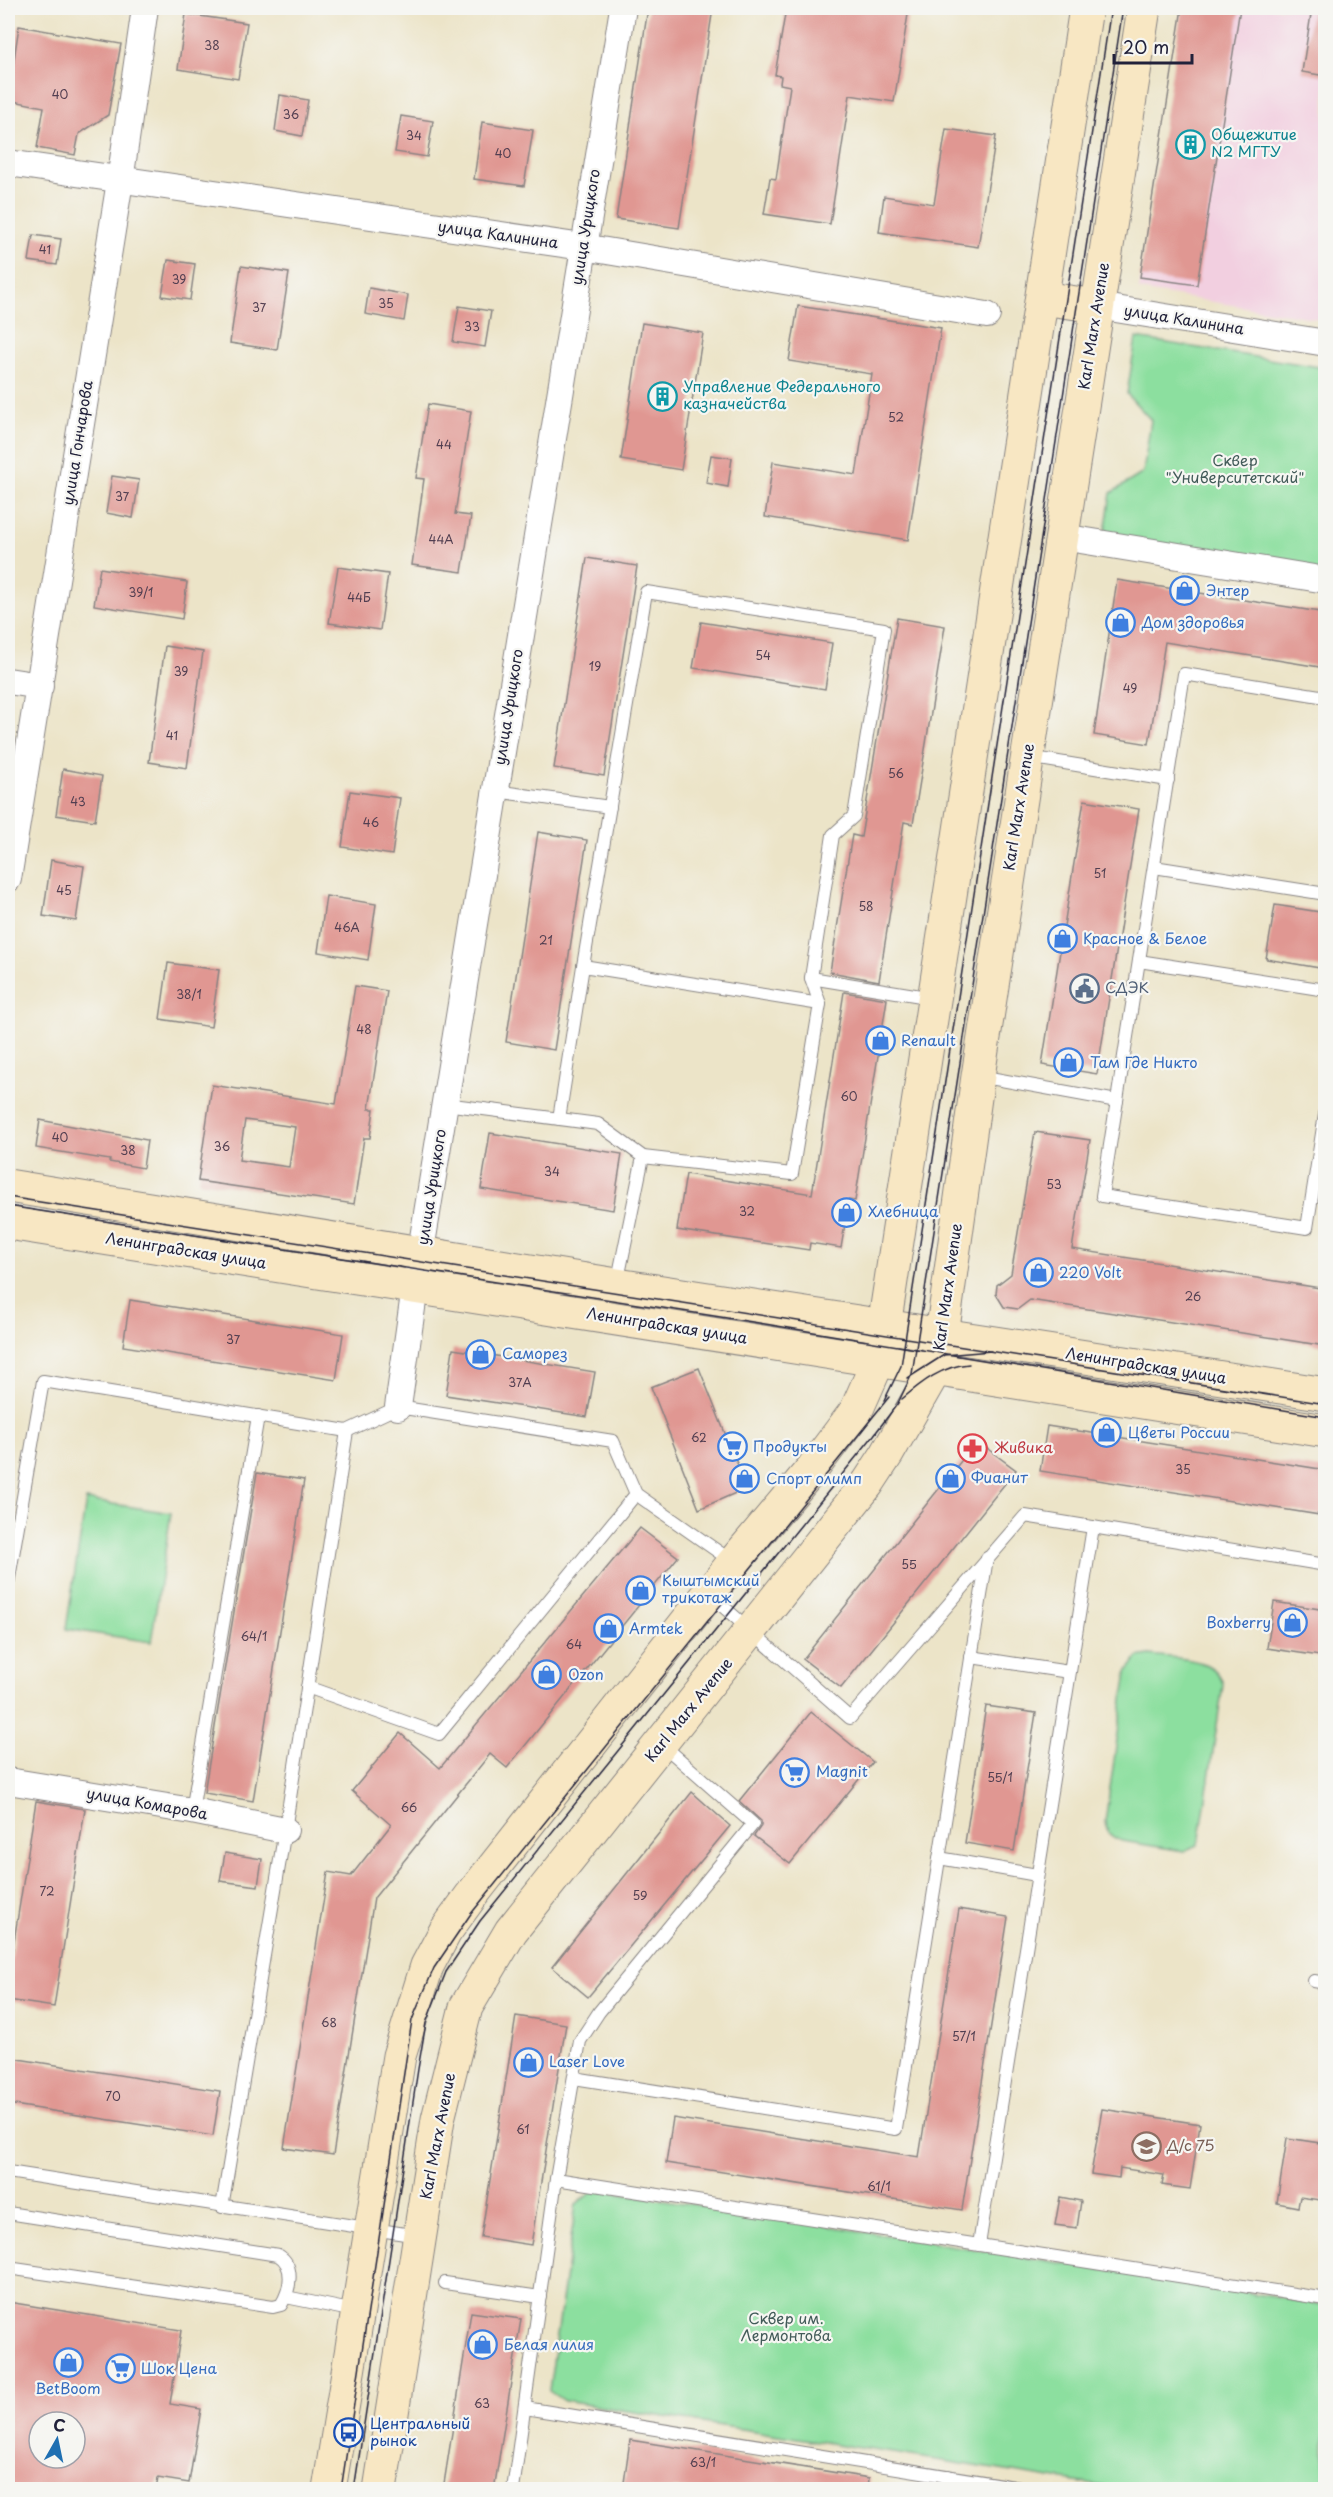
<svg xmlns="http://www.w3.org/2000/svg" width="1333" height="2497" font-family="'Playpen Sans',sans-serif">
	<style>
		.built { fill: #f2cfe0 }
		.green { fill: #8cdf9f; stroke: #57806d; stroke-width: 1.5 }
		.building { fill: #e09792; fill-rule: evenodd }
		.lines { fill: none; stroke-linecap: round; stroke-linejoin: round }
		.lane-casing { stroke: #878382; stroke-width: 14 }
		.street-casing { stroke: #878382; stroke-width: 28 }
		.secondary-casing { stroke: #878382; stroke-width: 35 }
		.lane { stroke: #fff; stroke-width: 12 }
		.street { stroke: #fff; stroke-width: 26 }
		.secondary { stroke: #f8e7c3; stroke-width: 33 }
		.tram { stroke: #22223b; stroke-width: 1.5 }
		.labels { text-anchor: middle; stroke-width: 4.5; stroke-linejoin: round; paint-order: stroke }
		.number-label { font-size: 12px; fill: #523f51 }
		.culture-label { font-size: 15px; fill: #0d838f; stroke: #f6f6f2; text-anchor: start }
		.street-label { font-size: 15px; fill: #22223b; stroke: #f6f6f2 }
		.park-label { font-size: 15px; fill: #425b59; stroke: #f6f6f2 }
		.shop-label { font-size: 15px; fill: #366cbe; stroke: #f6f6f2; text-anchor: start }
		.service-label { font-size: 15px; fill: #4e5e75; stroke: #f6f6f2; text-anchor: start }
		.health-label { font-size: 15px; fill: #be3a42; stroke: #f6f6f2; text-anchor: start }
		.education-label { font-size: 15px; fill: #785e54; stroke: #f6f6f2; text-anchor: start }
		.transit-label { font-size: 15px; fill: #164399; stroke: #f6f6f2; text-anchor: start }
	</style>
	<rect width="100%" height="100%" fill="#f6f6f2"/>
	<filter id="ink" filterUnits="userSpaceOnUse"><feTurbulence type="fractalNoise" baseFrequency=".0167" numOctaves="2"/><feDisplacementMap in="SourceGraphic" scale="12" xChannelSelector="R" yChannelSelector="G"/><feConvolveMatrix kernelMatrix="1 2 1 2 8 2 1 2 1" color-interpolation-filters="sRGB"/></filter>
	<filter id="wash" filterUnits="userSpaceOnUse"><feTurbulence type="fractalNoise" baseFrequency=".008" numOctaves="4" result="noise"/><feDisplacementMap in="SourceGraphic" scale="24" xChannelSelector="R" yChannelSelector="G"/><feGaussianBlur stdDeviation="1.35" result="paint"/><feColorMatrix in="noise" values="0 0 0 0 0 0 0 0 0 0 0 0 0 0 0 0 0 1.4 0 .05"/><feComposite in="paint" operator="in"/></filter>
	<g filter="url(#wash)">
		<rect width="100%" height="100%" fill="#ece4c8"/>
		<path class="built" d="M1182,8H1325V320L1139,290Z"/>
		<g class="green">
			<path d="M1136,338L1325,368V575L1104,540L1111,493L1143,473L1151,420L1127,394Z"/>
			<path d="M86,1500L171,1513L151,1642L66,1629Z"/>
			<path d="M1150,1655C1174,1659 1218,1656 1223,1685L1200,1838L1197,1845L1184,1851L1122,1841C1111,1837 1107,1834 1105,1822L1127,1672L1138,1657Z"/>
			<path d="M596,2189L1325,2305V2489H1120L564,2401L549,2391L576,2204Z"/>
		</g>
		<g id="blocks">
			<g class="building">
				<path d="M648,8H713L679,228L616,219Z"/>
				<path d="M786,8H909L894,102L850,95L830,224L764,214L770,178L776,179L790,86L780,84L781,76L775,75Z"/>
				<path d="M1182,8H1240L1197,285L1140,277Z"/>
				<path d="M1312,8H1326V76L1302,72Z"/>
				<path d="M186,14L247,23L238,79L178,69Z"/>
				<path d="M19,26L121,44L108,115L79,134L75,155L37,148L44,107L8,100Z"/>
				<path d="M280,95L308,100L302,136L275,131Z"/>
				<path d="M401,116L433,121L427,157L395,152Z"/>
				<path d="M482,122L533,130L524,186L474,179Z"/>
				<path d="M946,129L996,136L978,247L879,232L884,196L934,204Z"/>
				<path d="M33,235L61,239L57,265L29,261Z"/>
				<path d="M168,260L195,264L190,300L162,296Z"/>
				<path d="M241,266L289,273L277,350L230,343Z"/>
				<path d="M369,288L408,295L404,321L365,314Z"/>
				<path d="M459,306L491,311L485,347L453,342Z"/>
				<path d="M798,306L941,328L908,540L765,517L773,462L856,475L872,374L789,361Z"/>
				<path d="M642,323L703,333L681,470L621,460Z"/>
				<path d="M428,404L471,411L455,514L471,516L462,572L412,565L424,479L416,478Z"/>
				<path d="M711,455L732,458L728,487L706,483Z"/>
				<path d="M112,476L139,480L133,518L106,513Z"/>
				<path d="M587,558L637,566L604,776L554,768Z"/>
				<path d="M338,567L388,574L380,630L329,623Z"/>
				<path d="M100,568L187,582L182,619L94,605Z"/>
				<path d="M1117,580L1326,613V668L1165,642L1149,744L1094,735Z"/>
				<path d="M897,618L945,626L913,824L904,822L879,981L830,972L852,835L861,837Z"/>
				<path d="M701,622L832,643L825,689L693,668Z"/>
				<path d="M165,646L203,652L187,768L149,762Z"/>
				<path d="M63,769L102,776L95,821L56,815Z"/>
				<path d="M350,791L400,798L392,855L342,847Z"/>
				<path d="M1084,800L1139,809L1097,1074L1042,1065Z"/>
				<path d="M538,832L587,840L554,1050L506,1042Z"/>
				<path d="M51,860L84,866L76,921L43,916Z"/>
				<path d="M326,896L376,904L368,960L318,952Z"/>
				<path d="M1275,905L1326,913V969L1266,959Z"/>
				<path d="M168,963L219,970L211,1027L160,1019Z"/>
				<path d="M355,986L387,991L369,1109H374L370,1138H364L354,1204L198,1181L212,1085L336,1104ZM245,1120L295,1127L289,1167L239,1160Z"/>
				<path d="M844,992L887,999L855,1201L849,1200L841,1248L810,1243L809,1250L677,1230L686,1174L812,1194Z"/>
				<path d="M40,1120L147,1140L143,1168L109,1162L110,1160L36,1148Z"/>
				<path d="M1035,1132L1090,1140L1072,1249L1326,1289V1346L1030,1300L1018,1309L1004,1307L996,1294L997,1285L1011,1274Z"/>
				<path d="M490,1133L622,1154L613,1210L481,1189Z"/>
				<path d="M130,1300L343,1334L336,1380L123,1346Z"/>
				<path d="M453,1349L595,1372L587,1417L446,1395Z"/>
				<path d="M699,1368L747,1488L699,1509L651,1387Z"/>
				<path d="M1047,1426L1326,1470V1516L1040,1471Z"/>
				<path d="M977,1441L1016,1470L841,1688L803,1659Z"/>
				<path d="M257,1473L304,1480L253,1801L204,1793Z"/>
				<path d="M640,1528L678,1557L507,1768L490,1754L374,1898L333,2155L284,2148L328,1872L351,1876L391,1825L352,1791L400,1733L440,1768Z"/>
				<path d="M1274,1602L1326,1610V1657L1267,1648Z"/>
				<path d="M986,1706L1036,1713L1014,1851L965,1843Z"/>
				<path d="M811,1712L873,1762L790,1864L754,1836L761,1826V1821L739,1801Z"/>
				<path d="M692,1792L730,1826L588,1997L552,1967Z"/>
				<path d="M36,1801L85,1809L54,2007L8,2000V1979Z"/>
				<path d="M225,1853L262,1859L258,1886L220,1881Z"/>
				<path d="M959,1909L1008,1917L962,2210L666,2163L673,2118L919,2157Z"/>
				<path d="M516,2016L566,2024L531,2245L481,2237Z"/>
				<path d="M12,2058L220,2091L213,2136L8,2104Z"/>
				<path d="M1102,2109L1200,2124L1190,2189L1162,2185L1164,2175L1120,2168L1119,2178L1091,2174Z"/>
				<path d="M1287,2138L1326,2144V2201L1300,2197L1298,2207L1277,2203Z"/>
				<path d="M1060,2197L1081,2201L1077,2228L1055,2225Z"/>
				<path d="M8,2302L181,2330L170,2404L201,2409L189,2483L158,2478L156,2490H8ZM39,2422H75V2458H39Z"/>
				<path d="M471,2312L521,2319L494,2490H443Z"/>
				<path d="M630,2440L869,2478L868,2490H623Z"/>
			</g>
		</g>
	</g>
	<g filter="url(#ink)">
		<use href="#blocks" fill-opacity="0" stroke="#878382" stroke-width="1.5"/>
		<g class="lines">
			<defs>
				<g id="lane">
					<path d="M1326,697L1184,674L1102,1196L1307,1228L1323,1127L1326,1128"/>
					<path d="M1028,757L1168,780"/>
					<path d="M495,791L610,807"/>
					<path d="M1154,867L1326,894"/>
					<path d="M1139,961L1326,990"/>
					<path d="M583,966L646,592L884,629L854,816L833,835L811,978"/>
					<path d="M820,1004L811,978L933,998"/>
					<path d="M979,1076L1117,1101"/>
					<path d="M445,1104L598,1124L643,1157"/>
					<path d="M559,1119L583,966L820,1004L792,1174L643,1157L617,1284"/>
					<path d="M1323,1127L1326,1109"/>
					<path d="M8,1584L43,1381L347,1431L398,1407L613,1441L636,1494L733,1562"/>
					<path d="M710,1595L850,1718L1025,1516L1326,1565"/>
					<path d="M971,1657L1069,1672"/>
					<path d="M307,1687L439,1734L636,1494"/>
					<path d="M192,1811L258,1416"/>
					<path d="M939,1858L1037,1875"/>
					<path d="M1314,1981L1326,1983"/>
					<path d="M574,2078L896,2129L987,1558"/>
					<path d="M8,2172L418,2236"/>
					<path d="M556,2179L1326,2299"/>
					<path d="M222,2207L285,1830L347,1431"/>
					<path d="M8,2213L278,2255C295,2265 291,2289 281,2305L273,2307L8,2268"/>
					<path d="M979,2245L1093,1527"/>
					<path d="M445,2283L540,2297"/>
					<path d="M286,2297L355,2311"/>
					<path d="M525,2408L1033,2490"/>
					<path d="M513,2490L556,2179L580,2041L599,2012L753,1824L663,1745"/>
					<path d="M946,2490L948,2476"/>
				</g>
				<g id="street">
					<path d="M8,163L583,247L987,315"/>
					<path d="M1097,306L1326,343"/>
					<path d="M1062,537L1326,580"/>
					<path d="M8,681L40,686"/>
					<path d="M8,879L120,181L145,8"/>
					<path d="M398,1407L415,1287L623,8"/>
					<path d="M8,1781L192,1811L285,1830"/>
				</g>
				<g id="secondary">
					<path d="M1042,298L1097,306"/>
					<path d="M8,1186L617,1285L1326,1394"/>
					<path d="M8,1223L1326,1431"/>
					<path d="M329,2490L399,2056L427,1966L445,1932L471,1896L734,1562L813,1468L856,1411L879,1359L1086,8"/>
					<path d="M380,2490L438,2119L466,2007L511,1931L868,1483L887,1454L936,1368L942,1335L978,1076L1144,8"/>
				</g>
			</defs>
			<use href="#lane" class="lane-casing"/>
			<use href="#street" class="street-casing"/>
			<use href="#secondary" class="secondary-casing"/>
			<use href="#lane" class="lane"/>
			<use href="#street" class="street"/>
			<use href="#secondary" class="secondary"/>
			<g class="tram">
				<path d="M8,1197L1326,1404"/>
				<path d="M8,1206L759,1323L1326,1417"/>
				<path d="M908,1378L944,1355L991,1351"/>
				<path d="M902,1399C922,1382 942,1366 969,1364"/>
				<path d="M884,1401L901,1366L1111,8"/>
				<path d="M341,2490L412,2020L434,1968L470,1915L889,1397"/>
				<path d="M354,2490L418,2069L426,2023L446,1972L480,1921L874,1435L898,1403L912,1374L1123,8"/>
			</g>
		</g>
	</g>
	<defs>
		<symbol id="building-ring" viewBox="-11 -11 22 22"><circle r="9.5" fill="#f6f6f2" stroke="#0f9aa8" stroke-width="1.5"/><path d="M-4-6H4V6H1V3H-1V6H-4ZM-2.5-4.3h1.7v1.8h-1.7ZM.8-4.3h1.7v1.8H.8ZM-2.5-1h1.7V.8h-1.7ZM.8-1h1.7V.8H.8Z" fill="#0f9aa8"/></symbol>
		<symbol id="shop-ring" viewBox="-11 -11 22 22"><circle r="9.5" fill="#f6f6f2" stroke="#3f7fe0" stroke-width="1.5"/><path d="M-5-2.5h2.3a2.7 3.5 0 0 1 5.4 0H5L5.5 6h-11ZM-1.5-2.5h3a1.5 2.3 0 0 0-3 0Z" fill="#3f7fe0"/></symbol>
		<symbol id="civic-ring" viewBox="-11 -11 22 22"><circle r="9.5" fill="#f6f6f2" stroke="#5c6f8a" stroke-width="1.5"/><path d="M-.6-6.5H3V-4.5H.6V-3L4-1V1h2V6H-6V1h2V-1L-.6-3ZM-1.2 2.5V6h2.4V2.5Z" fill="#5c6f8a"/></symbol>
		<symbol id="supermarket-ring" viewBox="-11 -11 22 22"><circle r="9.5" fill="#f6f6f2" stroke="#3f7fe0" stroke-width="1.5"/><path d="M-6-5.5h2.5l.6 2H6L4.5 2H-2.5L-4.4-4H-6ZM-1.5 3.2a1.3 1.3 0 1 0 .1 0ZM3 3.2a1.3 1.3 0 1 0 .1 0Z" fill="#3f7fe0"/></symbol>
		<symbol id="pharmacy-ring" viewBox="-11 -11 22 22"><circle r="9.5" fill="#f6f6f2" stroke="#e0444e" stroke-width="1.5"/><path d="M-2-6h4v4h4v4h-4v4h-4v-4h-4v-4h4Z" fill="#e0444e"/></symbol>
		<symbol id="school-ring" viewBox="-11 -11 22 22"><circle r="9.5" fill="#f6f6f2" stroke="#8d6e63" stroke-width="1.5"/><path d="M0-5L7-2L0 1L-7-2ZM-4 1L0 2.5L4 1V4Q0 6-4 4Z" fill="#8d6e63"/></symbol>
		<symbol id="bus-ring" viewBox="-11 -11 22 22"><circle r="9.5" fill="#f6f6f2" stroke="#1a4fb4" stroke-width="1.5"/><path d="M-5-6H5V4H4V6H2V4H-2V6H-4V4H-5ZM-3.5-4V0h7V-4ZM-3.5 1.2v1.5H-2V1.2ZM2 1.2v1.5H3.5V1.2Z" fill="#1a4fb4"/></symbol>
	</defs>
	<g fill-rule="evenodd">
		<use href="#building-ring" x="1174" y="128" width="33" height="33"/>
		<use href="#building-ring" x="646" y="380" width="33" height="33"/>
		<use href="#shop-ring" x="1168" y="574" width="33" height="33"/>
		<use href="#shop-ring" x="1104" y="606" width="33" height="33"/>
		<use href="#shop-ring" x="1046" y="922" width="33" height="33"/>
		<use href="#civic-ring" x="1068" y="972" width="33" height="33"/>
		<use href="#shop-ring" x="864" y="1024" width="33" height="33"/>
		<use href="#shop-ring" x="1052" y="1046" width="33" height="33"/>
		<use href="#shop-ring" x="830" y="1196" width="33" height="33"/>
		<use href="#shop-ring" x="1022" y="1256" width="33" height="33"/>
		<use href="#shop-ring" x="464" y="1338" width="33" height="33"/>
		<use href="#shop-ring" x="1090" y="1416" width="33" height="33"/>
		<use href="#supermarket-ring" x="716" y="1430" width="33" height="33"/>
		<use href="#pharmacy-ring" x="956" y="1432" width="33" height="33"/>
		<use href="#shop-ring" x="934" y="1462" width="33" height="33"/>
		<use href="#shop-ring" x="728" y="1462" width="33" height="33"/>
		<use href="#shop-ring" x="624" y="1574" width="33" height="33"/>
		<use href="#shop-ring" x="1276" y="1606" width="33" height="33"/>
		<use href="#shop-ring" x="592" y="1612" width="33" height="33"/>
		<use href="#shop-ring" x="530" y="1658" width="33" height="33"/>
		<use href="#supermarket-ring" x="778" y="1756" width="33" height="33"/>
		<use href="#shop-ring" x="512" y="2046" width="33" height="33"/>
		<use href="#school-ring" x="1130" y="2130" width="33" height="33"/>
		<use href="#shop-ring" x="466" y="2328" width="33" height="33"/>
		<use href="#shop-ring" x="52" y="2346" width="33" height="33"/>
		<use href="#supermarket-ring" x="104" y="2352" width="33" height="33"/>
		<use href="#bus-ring" x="332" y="2416" width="33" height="33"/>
	</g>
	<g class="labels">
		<g class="number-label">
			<text x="212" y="50">38</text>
			<text x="60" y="99">40</text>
			<text x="291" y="119">36</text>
			<text x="414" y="140">34</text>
			<text x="503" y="158">40</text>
			<text x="45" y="254">41</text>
			<text x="179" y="284">39</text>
			<text x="386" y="308">35</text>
			<text x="259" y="312">37</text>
			<text x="472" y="331">33</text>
			<text x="896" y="422">52</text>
			<text x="444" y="449">44</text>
			<text x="122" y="501">37</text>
			<text x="441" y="544">44А</text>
			<text x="141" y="597">39/1</text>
			<text x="359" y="602">44Б</text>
			<text x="763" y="660">54</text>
			<text x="595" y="671">19</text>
			<text x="181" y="676">39</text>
			<text x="1130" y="693">49</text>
			<text x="172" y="740">41</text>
			<text x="896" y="778">56</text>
			<text x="78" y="806">43</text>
			<text x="371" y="827">46</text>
			<text x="1100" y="878">51</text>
			<text x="64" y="895">45</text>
			<text x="866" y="911">58</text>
			<text x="347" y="932">46А</text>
			<text x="546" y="945">21</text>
			<text x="189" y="999">38/1</text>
			<text x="364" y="1034">48</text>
			<text x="849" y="1101">60</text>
			<text x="60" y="1142">40</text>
			<text x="222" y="1151">36</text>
			<text x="128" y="1155">38</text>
			<text x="552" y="1176">34</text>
			<text x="1054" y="1189">53</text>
			<text x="747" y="1216">32</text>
			<text x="1193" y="1301">26</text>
			<text x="233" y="1344">37</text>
			<text x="520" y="1387">37А</text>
			<text x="699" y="1442">62</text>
			<text x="1183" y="1474">35</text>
			<text x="909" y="1569">55</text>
			<text x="254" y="1641">64/1</text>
			<text x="574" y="1649">64</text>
			<text x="1000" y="1782">55/1</text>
			<text x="409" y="1812">66</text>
			<text x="47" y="1896">72</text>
			<text x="640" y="1900">59</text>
			<text x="329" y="2027">68</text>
			<text x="964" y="2041">57/1</text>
			<text x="113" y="2101">70</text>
			<text x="523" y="2134">61</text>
			<text x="879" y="2191">61/1</text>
			<text x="482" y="2408">63</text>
			<text x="703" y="2467">63/1</text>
		</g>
		<g class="culture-label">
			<text x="1211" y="140">Общежитие<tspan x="1211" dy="17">N2 МГТУ</tspan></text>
			<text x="683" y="392">Управление Федерального<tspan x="683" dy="17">казначейства</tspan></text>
		</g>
		<g class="street-label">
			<text transform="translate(586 227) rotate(-81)" y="5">улица Урицкого</text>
			<text transform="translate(498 235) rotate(8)" y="5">улица Калинина</text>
			<text transform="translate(1184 320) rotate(9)" y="5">улица Калинина</text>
			<text transform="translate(1094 326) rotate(-81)" y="5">Karl Marx Avenue</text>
			<text transform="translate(78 443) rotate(-81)" y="5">улица Гончарова</text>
			<text transform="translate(509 707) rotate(-81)" y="5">улица Урицкого</text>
			<text transform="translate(1019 807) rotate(-81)" y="5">Karl Marx Avenue</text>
			<text transform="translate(432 1187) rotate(-81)" y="5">улица Урицкого</text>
			<text transform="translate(186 1251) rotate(9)" y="5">Ленинградская улица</text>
			<text transform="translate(948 1287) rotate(-82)" y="5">Karl Marx Avenue</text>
			<text transform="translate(667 1326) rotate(9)" y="5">Ленинградская улица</text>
			<text transform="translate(1146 1366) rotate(9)" y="5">Ленинградская улица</text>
			<text transform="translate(689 1710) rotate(-51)" y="5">Karl Marx Avenue</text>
			<text transform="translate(147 1804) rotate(10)" y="5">улица Комарова</text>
			<text transform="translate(438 2136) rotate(-79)" y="5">Karl Marx Avenue</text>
		</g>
		<g class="park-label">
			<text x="1235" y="466">Сквер<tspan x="1235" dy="17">"Университетский"</tspan></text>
			<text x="786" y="2324">Сквер им.<tspan x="786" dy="17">Лермонтова</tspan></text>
		</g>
		<g class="shop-label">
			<text x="1206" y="596">Энтер</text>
			<text x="1142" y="628">Дом здоровья</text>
			<text x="1083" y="944">Красное &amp; Белое</text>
			<text x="901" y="1046">Renault</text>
			<text x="1090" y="1068">Там Где Никто</text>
			<text x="868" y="1217">Хлебница</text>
			<text x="1059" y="1278">220 Volt</text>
			<text x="502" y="1359">Саморез</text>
			<text x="1128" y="1438">Цветы России</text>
			<text x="753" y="1452">Продукты</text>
			<text x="971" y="1483">Фианит</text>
			<text x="766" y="1484">Спорт олимп</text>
			<text x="662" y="1586">Кыштымский<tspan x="662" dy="17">трикотаж</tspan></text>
			<text x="1271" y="1628" text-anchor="end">Boxberry</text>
			<text x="629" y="1634">Armtek</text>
			<text x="568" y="1680">Ozon</text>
			<text x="816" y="1777">Magnit</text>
			<text x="549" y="2067">Laser Love</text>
			<text x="504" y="2350">Белая лилия</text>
			<text x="141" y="2374">Шок Цена</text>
			<text x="68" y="2394" text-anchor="middle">BetBoom</text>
		</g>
		<g class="service-label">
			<text x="1105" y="993">СДЭК</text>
		</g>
		<g class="health-label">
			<text x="994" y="1453">Живика</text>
		</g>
		<g class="education-label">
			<text x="1167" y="2151">Д/с 75</text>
		</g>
		<g class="transit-label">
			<text x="370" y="2429">Центральный<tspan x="370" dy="17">рынок</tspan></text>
		</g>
	</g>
	<rect width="1333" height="2497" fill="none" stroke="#f6f6f2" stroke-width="30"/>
	<g transform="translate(57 2440) rotate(9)"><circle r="28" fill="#f6f6f2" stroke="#a1a1a9" stroke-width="1.5"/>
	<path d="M0-4.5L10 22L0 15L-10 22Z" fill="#1f6fb2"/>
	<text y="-9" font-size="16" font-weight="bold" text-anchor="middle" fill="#22223b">С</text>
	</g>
	<path d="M1114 54v9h78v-9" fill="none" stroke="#22223b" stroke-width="3"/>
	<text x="1123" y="54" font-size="18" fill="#22223b" stroke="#f6f6f2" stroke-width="4.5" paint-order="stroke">20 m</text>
</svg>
